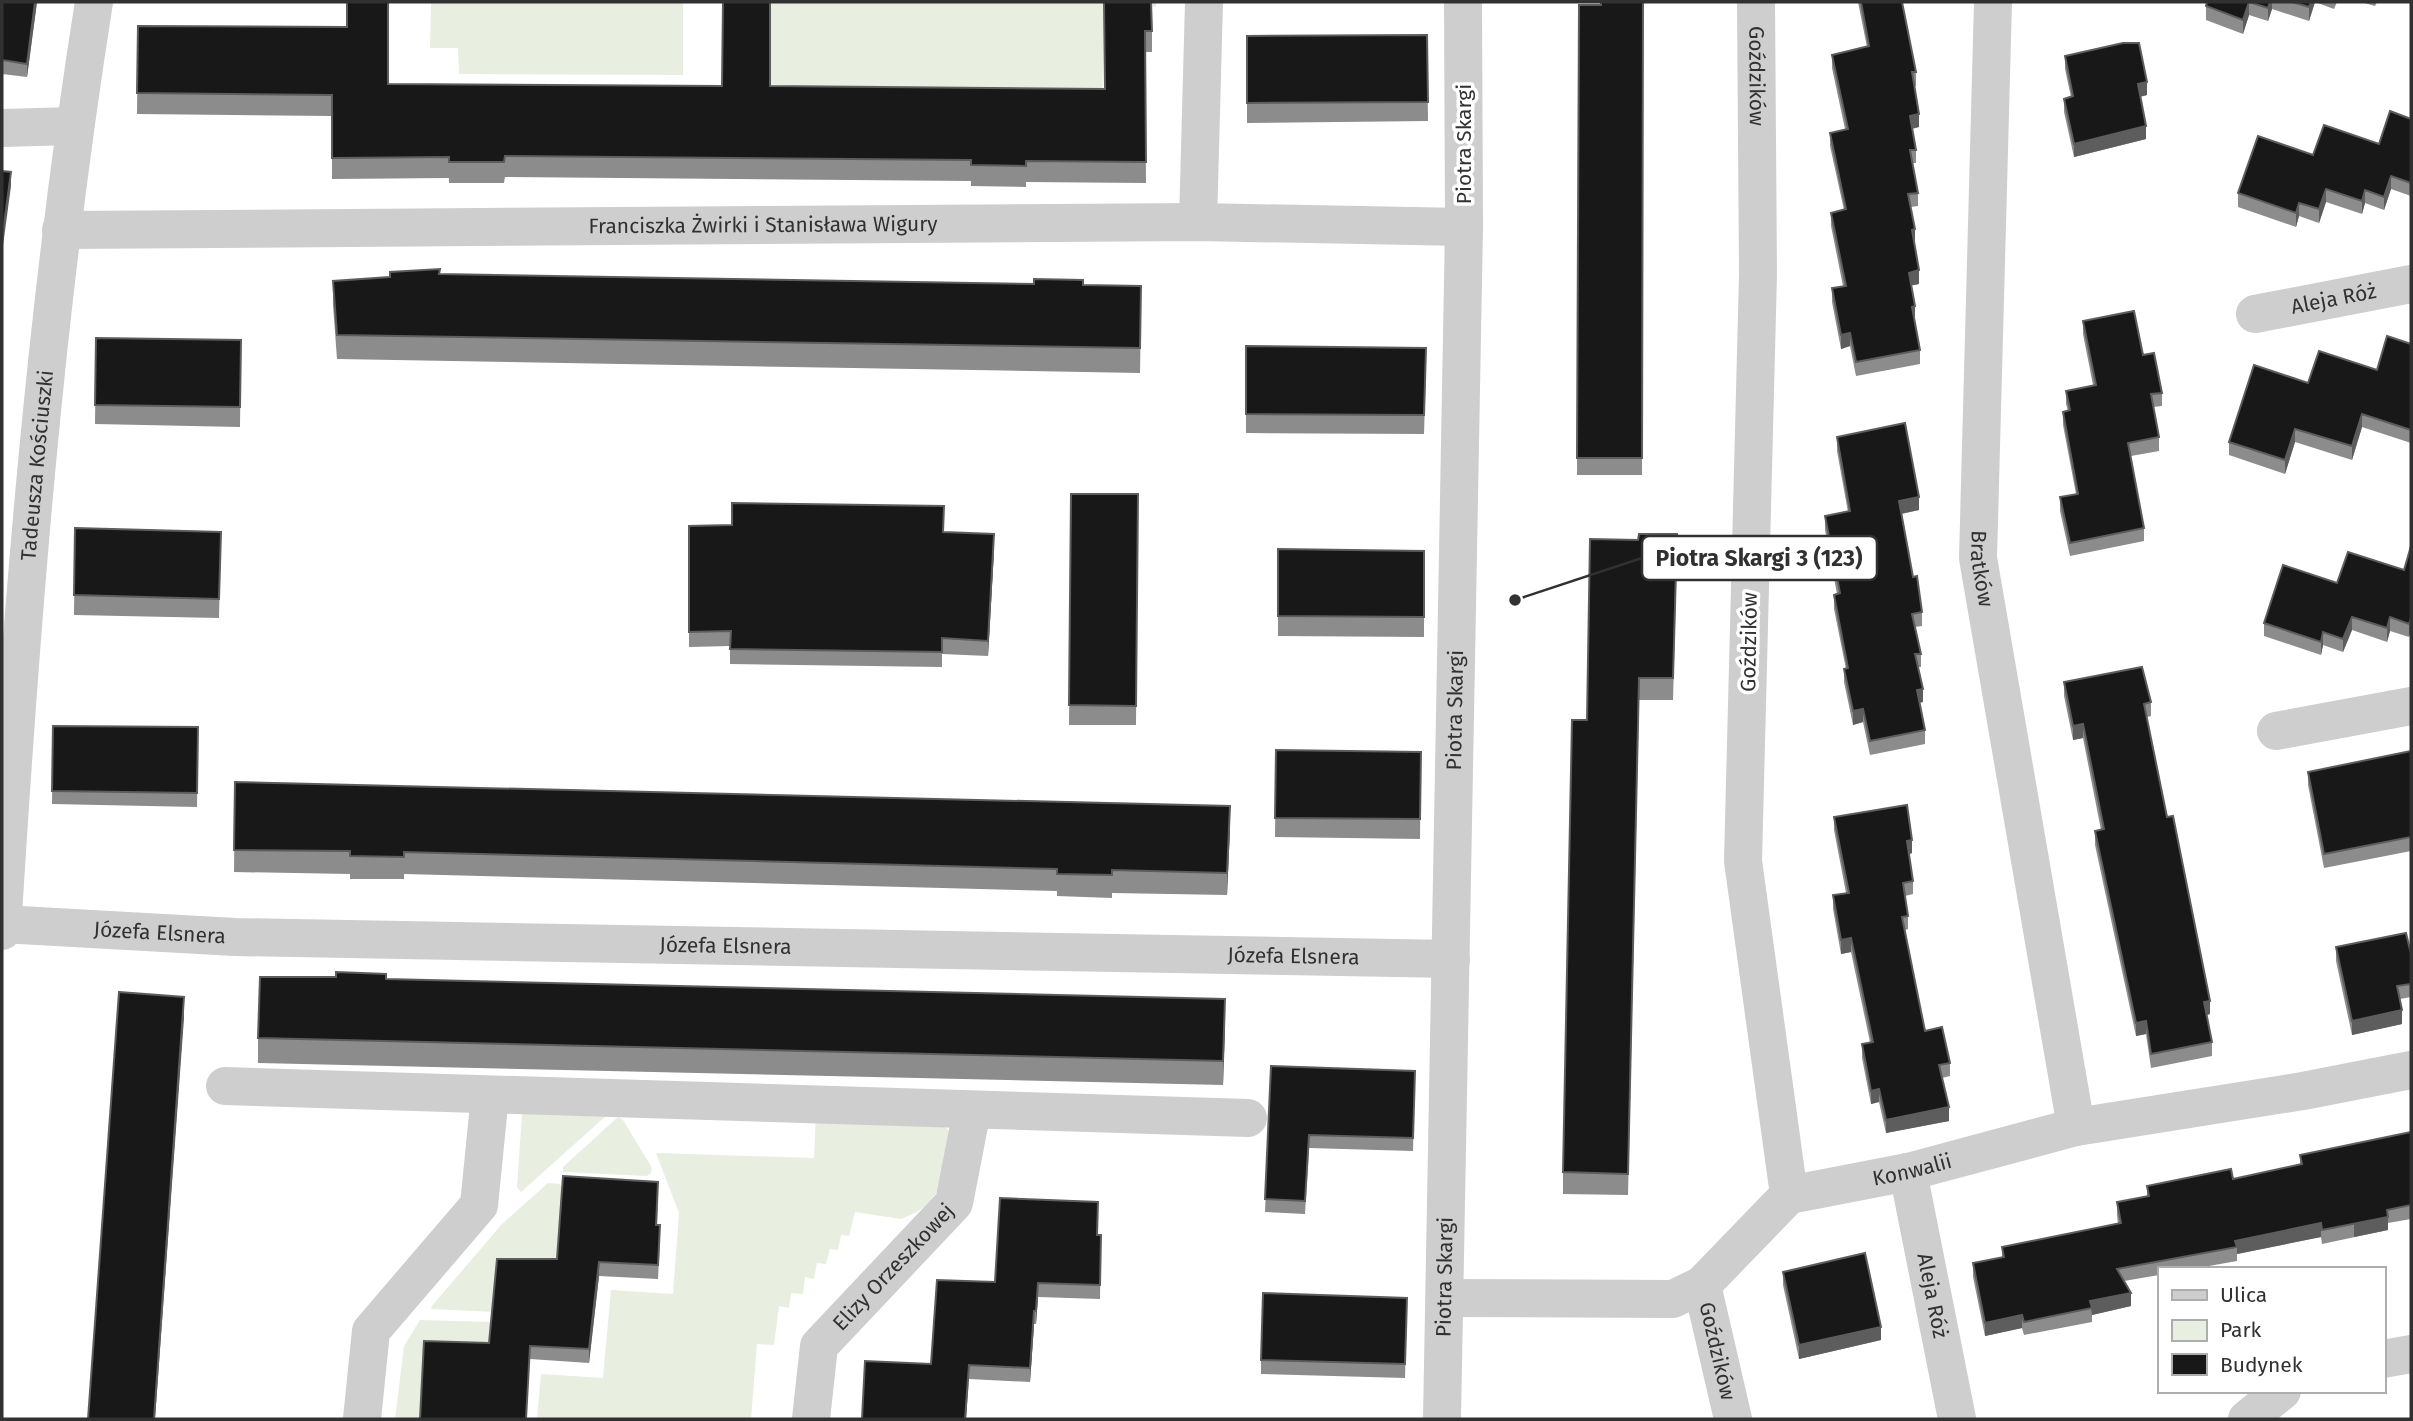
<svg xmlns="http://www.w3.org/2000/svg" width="2413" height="1421" font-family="'Fira Sans',sans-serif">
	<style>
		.green { fill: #e8eee0 }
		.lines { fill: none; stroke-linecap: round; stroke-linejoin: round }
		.street { stroke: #cecece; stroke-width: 38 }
		.wall { fill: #8c8c8c }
		.shaded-wall { fill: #5d5d5d }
		.building { fill: #181818; stroke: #5d5d5d; stroke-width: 2 }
		.labels { text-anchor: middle; stroke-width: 7; stroke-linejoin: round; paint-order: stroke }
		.street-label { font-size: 21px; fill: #313131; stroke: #fff }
		.leader { fill: none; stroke: #313131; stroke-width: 2.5 }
		.callout-dot { fill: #313131; stroke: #fff; stroke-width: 2.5 }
		.callout { fill: #fff; stroke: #313131; stroke-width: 2.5 }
		.callout-label { font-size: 23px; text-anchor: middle; font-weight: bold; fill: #313131 }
	</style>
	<rect width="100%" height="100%" fill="#fff"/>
	<g class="green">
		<path d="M431,2H683V75L459,74L458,48H430Z"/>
		<path d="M770,2H1156V7L1104,6L1102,109L770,107Z"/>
		<path d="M816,1113L945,1126L949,1132L940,1189L925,1206L917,1212L901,1219L855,1212L849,1236L841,1235L838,1250L830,1249L826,1264L817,1263L814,1279L805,1277L803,1294L791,1293L789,1308L779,1306L774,1345L757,1344L751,1419H537L541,1374L603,1378L611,1290L673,1294L679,1213L656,1153L814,1158Z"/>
		<path d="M522,1114L607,1115L521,1192L517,1187Z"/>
		<path d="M618,1117L623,1120L652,1168L651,1173L647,1176L563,1172V1167Z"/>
		<path d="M548,1183L560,1184L563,1191L558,1273L496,1312L432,1309L431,1307L502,1224Z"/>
		<path d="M420,1320L492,1322L489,1357L424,1355L421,1396L424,1413H420V1419H395L404,1346Z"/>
	</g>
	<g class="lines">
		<g class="street">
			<path id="s1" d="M1756,2L1758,274L1743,861L1789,1195"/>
			<path id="s2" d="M1993,2L1978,558L2076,1127"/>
			<path d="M2,128L74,126"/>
			<path d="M1198,222L1204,2"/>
			<path id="s3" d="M61,230L1198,222L1464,227"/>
			<path id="s4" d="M2255,314L2411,284"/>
			<path d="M2276,731L2411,706"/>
			<path id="s5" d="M2,924L235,937L1451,959"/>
			<path id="s6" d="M2,931C21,620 45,310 94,2"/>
			<path d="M225,1086L1248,1118"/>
			<path id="s7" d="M1908,1172L1957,1419"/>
			<path id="s8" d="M1702,1285L1733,1419"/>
			<path id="s9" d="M1445,1298L1673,1299L1702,1285L1789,1195L1908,1172L2076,1127L2303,1091L2411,1070"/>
			<path d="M2383,1359L2411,1354"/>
			<path d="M362,1419L371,1331L479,1205L490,1095"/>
			<path id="s10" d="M811,1419L819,1346L954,1203L972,1110"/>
			<path id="s11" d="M1442,1419L1464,227L1463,2"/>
			<path d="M2247,1419L2282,1391"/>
		</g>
	</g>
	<g class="wall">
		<path d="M2,2H37L27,77L2,74Z"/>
		<path d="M1104,2L1152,31V52H1145L1146,183L1026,182V187L971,186V181L505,177L504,183H449V178L332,179V116L137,114L138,26L388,84L1105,89Z"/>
		<path d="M1643,2L1642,475H1577L1579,5H1601Z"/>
		<path d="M1858,2H1902L1916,72V86H1915L1919,127L1912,129L1916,150V163H1913L1918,193V206L1911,207L1919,284L1912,285L1914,320L1920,350V364L1856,376L1850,346L1841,349L1832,302V288L1843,286L1831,226V213L1844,210L1830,146V133L1845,129L1832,68V55L1867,47Z"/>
		<path d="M2207,2H2337L2334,9L2315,2L2309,21L2272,9L2268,21L2249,15L2243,34L2206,20V6Z"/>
		<path d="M2361,2H2377L2375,6Z"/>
		<path d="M1427,35L1428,121L1247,123V36Z"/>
		<path d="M2065,56L2147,95L2140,97L2146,139L2074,157L2064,112V99L2071,97L2065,69Z"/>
		<path d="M2411,119V196L2391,189L2384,210L2365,203L2362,214L2326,202L2319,223L2299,216L2296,227L2238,207V193L2313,155L2379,144Z"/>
		<path d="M440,274L1083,285L1141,311L1140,373L337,359L333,305V281Z"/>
		<path d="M2083,321L2143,355L2162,393V406L2153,407L2159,437V451L2131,456L2144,528V541L2070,556L2060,511V497L2076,494L2063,425V412L2068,411L2066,404V391L2093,385L2083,334Z"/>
		<path d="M96,338L241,340L240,427L95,424Z"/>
		<path d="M2411,344V443L2362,427L2352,460L2295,442L2285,474L2229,455V442L2308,383L2377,370Z"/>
		<path d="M1246,346L1426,368L1424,434L1246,433Z"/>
		<path d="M1837,437L1919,510L1902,514L1913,577L1922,612V626L1915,627L1921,654V667H1918L1923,702L1919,703L1925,730V744L1870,755L1863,722L1853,725L1844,682V669H1846L1834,609V595L1837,594L1825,530V516L1848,512L1837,451Z"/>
		<path d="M1071,494H1138L1136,725H1069Z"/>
		<path d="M689,526L944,532L994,550L988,656L942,654V667L730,664V646L689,647Z"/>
		<path d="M75,528L221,532L219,618L74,615Z"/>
		<path d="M1638,540L1677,556L1673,700H1639L1628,1195L1563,1194V1172L1587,720Z"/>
		<path d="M2411,546V631L2409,637L2390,631L2387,642L2352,630L2343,652L2323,645L2321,655L2264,636V623L2337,583L2404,570Z"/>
		<path d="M1278,549L1424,551V637L1278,636Z"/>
		<path d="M2064,682L2151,702V716L2147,717L2167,817L2210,1014L2206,1015L2212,1042V1056L2151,1068L2146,1034L2136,1036L2095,845V831L2101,830L2083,738L2073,740L2064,696Z"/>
		<path d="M53,726L198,727L197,807L52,804Z"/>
		<path d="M1276,750L1421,752L1420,839L1275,837Z"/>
		<path d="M2411,751V851L2324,868L2308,785V772Z"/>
		<path d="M235,782L1230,828L1227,895L1112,893V898L1057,896V891L404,874V879H350V874L234,872Z"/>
		<path d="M1834,817L1912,853L1909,854L1913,881V894L1905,896L1908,916V929L1905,930L1925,1031L1950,1063V1076L1942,1078L1949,1121L1886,1133L1879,1102L1871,1104L1862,1058V1044L1870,1042L1851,952L1841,954L1833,909V895L1846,893L1834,830Z"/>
		<path d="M2336,947L2411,954V997L2400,999L2402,1024L2352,1035L2336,961Z"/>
		<path d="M386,979L1225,1024L1223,1085L258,1063V1038Z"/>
		<path d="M1271,1066L1415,1071L1413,1151L1309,1148L1305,1214L1265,1212Z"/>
		<path d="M2411,1132V1219L2388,1223V1230L2322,1244L2321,1237L2237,1254V1261L2192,1269H2159V1275L2124,1281L2131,1306L2092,1315V1322L2024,1335L2022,1328L1985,1336L1973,1277V1263L2002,1257V1247L2118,1224L2117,1215V1202L2147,1196V1186L2233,1179L2300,1165V1155Z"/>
		<path d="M658,1196L657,1225L660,1239L658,1279L599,1276L589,1363L530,1359L489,1343L557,1259Z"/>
		<path d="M1098,1235H1101L1100,1299L1038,1297L1036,1324H1034L1030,1382L969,1379L966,1419H862L931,1364L995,1282Z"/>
		<path d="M1783,1272L1881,1340L1799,1359L1783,1285Z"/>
		<path d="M1407,1298L1405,1378L1261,1374V1360Z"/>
	</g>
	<g class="shaded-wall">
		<path d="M35,2H37L27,77V64Z"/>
		<path d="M2249,2V15L2243,34V20Z"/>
		<path d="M2270,2H2272V9L2268,21V8Z"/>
		<path d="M2311,2H2315L2309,21V7Z"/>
		<path d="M2147,82V95L2138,97V84Z"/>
		<path d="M1919,114V127L1910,129V116Z"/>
		<path d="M2146,126V139L2074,157V144Z"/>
		<path d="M11,172V186L2,253V240Z"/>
		<path d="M2391,176V189L2384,210V197Z"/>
		<path d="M2326,189V202L2319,223V209Z"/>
		<path d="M2365,190V203L2362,214V201Z"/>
		<path d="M2299,203V216L2296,227V213Z"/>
		<path d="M1915,229V243H1912V230Z"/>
		<path d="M1919,270V284L1909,286V273Z"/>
		<path d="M1915,306V320L1912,321V307Z"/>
		<path d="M1850,333V346L1841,349V335Z"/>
		<path d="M2362,414V427L2352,460V446Z"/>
		<path d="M2295,429V442L2285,474V460Z"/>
		<path d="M1919,497V510L1899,514V501Z"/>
		<path d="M994,534V550L988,656V641Z"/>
		<path d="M2352,617V630L2343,652V639Z"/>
		<path d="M2390,617V631L2387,642V628Z"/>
		<path d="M2411,618V631L2409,637V624Z"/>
		<path d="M2323,632V645L2321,655V642Z"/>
		<path d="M1923,689V702L1917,703V690Z"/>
		<path d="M1863,709V722L1853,725V711Z"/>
		<path d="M2083,724V738L2073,740V726Z"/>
		<path d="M1230,806V828L1227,895V873Z"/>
		<path d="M1912,840V853L1907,855V841Z"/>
		<path d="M1851,938V952L1841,954V940Z"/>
		<path d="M184,997V1018L155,1419H154Z"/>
		<path d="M1225,999V1024L1223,1085V1061Z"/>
		<path d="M2210,1001V1014L2204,1016V1002Z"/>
		<path d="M2402,1010V1024L2352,1035V1021Z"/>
		<path d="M2146,1021V1034L2136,1036V1023Z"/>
		<path d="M1879,1089V1102L1871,1104V1091Z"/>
		<path d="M1949,1107V1121L1886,1133V1120Z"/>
		<path d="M2388,1217V1230L2354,1237V1224Z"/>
		<path d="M2321,1223V1237L2237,1254V1247L2235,1241Z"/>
		<path d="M599,1262V1276L589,1363V1349Z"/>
		<path d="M1038,1283V1297L1036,1324V1311Z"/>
		<path d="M2131,1293V1306L2092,1315L2090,1301Z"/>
		<path d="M1034,1311V1324L1030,1382V1368Z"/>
		<path d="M2022,1315V1328L1985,1336V1323Z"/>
		<path d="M1881,1327V1340L1799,1359V1345Z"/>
		<path d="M969,1365L966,1419H965Z"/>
	</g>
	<g class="building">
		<path d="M2,2H35L27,64L2,60Z"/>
		<path d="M347,2H388V84L722,86L723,2H770V86L1105,89L1104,2H1151L1152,31H1145L1146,162L1026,161V166L971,165V160L505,156L504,162H449V157L332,158V95L137,93L138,26L347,27Z"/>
		<path d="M1601,2H1643L1642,458H1577L1579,5H1601Z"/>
		<path d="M1861,2H1902L1916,72H1912L1919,114L1910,116L1916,150H1910L1918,193L1908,194L1915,229L1912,230L1919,270L1909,273L1915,306L1912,307L1920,350L1856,362L1850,333L1841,335L1832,288L1846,286L1831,213L1846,209L1830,133L1848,129L1832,55L1869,46Z"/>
		<path d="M2207,2H2270L2268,8L2249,2L2243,20L2206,6Z"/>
		<path d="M2292,2H2311L2309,7Z"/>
		<path d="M1427,35L1428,102L1247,103V36Z"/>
		<path d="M2123,43H2139L2147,82L2138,84L2146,126L2074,144L2064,99L2073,96L2065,56Z"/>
		<path d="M2390,111L2411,119V183L2391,176L2384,197L2365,190L2362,201L2326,189L2319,209L2299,203L2296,213L2238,193L2258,136L2313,155L2324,125L2379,144Z"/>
		<path d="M2,171L11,172L2,240Z"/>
		<path d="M440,269L439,274L1034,284V279L1083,280V285L1141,286L1140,348L337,335L333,281L390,277V272Z"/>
		<path d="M2134,311L2143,355L2154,353L2162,393L2151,394L2159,437L2128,443L2144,528L2070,543L2060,497L2078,494L2063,412L2070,410L2066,391L2096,385L2083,321Z"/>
		<path d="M2387,336L2411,344V430L2362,414L2352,446L2295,429L2285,460L2229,442L2254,365L2308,383L2319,351L2377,370Z"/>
		<path d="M96,338L241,340L240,407L95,405Z"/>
		<path d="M1246,346L1426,348L1424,415L1246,414Z"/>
		<path d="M1905,423L1919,497L1899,501L1913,577L1917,576L1922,612L1912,614L1921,654H1915L1923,689L1917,690L1925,730L1870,741L1863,709L1853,711L1844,669L1848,668L1834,595L1840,593L1825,516L1850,511L1837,437Z"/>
		<path d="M1071,494H1138L1136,706L1069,705Z"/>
		<path d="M732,503L944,506L943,532L994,534L988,641L942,638V652L730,649L731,631L689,632V526L732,525Z"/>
		<path d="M75,528L221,532L219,599L74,595Z"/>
		<path d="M1639,534H1677L1673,678H1639L1628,1174L1563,1172L1572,720H1587L1590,539L1638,540Z"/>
		<path d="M2411,546V618L2409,624L2390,617L2387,628L2352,617L2343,639L2323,632L2321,642L2264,623L2283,565L2337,583L2348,552L2404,570Z"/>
		<path d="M1278,549L1424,551V617L1278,616Z"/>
		<path d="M2142,667L2151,702L2144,704L2167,817L2173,816L2210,1001L2204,1002L2212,1042L2151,1054L2146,1021L2136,1023L2095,831L2104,829L2083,724L2073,726L2064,682Z"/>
		<path d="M53,726L198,727L197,793L52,791Z"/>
		<path d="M1276,750L1421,752L1420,819L1275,818Z"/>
		<path d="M2411,751V837L2324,854L2308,772Z"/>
		<path d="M235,782L1230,806L1227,873L1112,870V875L1057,874V869L404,852V857L350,856V851L234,850Z"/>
		<path d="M1907,805L1912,840L1907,841L1913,881L1903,883L1908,916L1902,917L1925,1031L1942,1027L1950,1063L1939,1065L1949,1107L1886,1120L1879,1089L1871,1091L1862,1044L1873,1042L1851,938L1841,940L1833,895L1849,893L1834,817Z"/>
		<path d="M2406,933L2411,954V984L2397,986L2402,1010L2352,1021L2336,947Z"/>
		<path d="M336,972L386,974V979L1225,999L1223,1061L258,1038L260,977H336Z"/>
		<path d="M119,992L184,997L154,1419H88Z"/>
		<path d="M1271,1066L1415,1071L1413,1138L1309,1135L1305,1201L1265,1199Z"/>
		<path d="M2411,1132V1205L2387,1210L2388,1217L2322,1230L2321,1223L2235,1241L2237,1247L2117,1269L2131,1293L2090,1301L2092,1308L2024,1322L2022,1315L1985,1323L1973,1263L2004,1257L2002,1247L2121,1223L2117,1202L2149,1196L2147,1186L2231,1169L2233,1179L2302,1164L2300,1155Z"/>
		<path d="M563,1176L658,1182L656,1225H660L658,1265L599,1262L589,1349L530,1346L526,1419H420L424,1341L489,1343L497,1259H557Z"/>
		<path d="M1000,1198L1098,1202L1097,1235H1101L1100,1285L1038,1283L1036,1311H1034L1030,1368L969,1365L965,1419H862L865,1361L931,1364L937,1280L995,1282Z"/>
		<path d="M1865,1253L1881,1327L1799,1345L1783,1272Z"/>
		<path d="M1263,1293L1407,1298L1405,1364L1261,1360Z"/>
	</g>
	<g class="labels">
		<g class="street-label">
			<text dy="7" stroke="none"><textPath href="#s1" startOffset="74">Goździków</textPath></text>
			<text transform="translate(1464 144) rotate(-90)" y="7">Piotra Skargi</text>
			<text dy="7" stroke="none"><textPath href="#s3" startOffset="702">Franciszka Żwirki i Stanisława Wigury</textPath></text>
			<text dy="7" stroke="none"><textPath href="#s4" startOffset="80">Aleja Róż</textPath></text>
			<text dy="7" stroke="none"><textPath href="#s6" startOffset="467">Tadeusza Kościuszki</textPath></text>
			<text dy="7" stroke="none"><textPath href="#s2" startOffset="567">Bratków</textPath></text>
			<text transform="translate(1749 642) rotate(-89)" y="7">Goździków</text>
			<text dy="7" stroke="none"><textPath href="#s11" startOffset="709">Piotra Skargi</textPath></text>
			<text dy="7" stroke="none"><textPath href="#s5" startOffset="158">Józefa Elsnera</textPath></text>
			<text dy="7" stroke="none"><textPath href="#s5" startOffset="724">Józefa Elsnera</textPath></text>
			<text dy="7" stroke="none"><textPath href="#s5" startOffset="1292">Józefa Elsnera</textPath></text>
			<text dy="7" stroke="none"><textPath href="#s9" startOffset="511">Konwalii</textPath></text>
			<text dy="7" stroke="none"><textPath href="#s10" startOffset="182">Elizy Orzeszkowej</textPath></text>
			<text dy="7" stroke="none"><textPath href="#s11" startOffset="142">Piotra Skargi</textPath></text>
			<text dy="7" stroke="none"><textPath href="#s7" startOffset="126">Aleja Róż</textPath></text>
			<text dy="7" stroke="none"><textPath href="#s8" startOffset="68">Goździków</textPath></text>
		</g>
	</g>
	<path class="leader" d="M1515 600L1642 558"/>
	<circle class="callout-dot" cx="1515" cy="600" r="7"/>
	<rect class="callout" x="1642" y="536" width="235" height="44" rx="7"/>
	<g class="callout-label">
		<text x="1759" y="566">Piotra Skargi 3 (123)</text>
	</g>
	<rect width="2413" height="1421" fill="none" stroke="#313131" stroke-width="7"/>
	<rect x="2158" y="1267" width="228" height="126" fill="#ffffff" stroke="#adadad" stroke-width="2"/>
	<rect x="2172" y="1290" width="35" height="10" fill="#cecece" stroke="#adadad" stroke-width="2"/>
	<text x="2220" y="1302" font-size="21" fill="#313131">Ulica</text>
	<rect x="2172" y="1320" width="35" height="21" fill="#e8eee0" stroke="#adadad" stroke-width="2"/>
	<text x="2220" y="1337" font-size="21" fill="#313131">Park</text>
	<rect x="2172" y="1354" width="35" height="21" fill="#181818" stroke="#adadad" stroke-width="2"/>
	<text x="2220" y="1372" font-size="21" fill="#313131">Budynek</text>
</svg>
